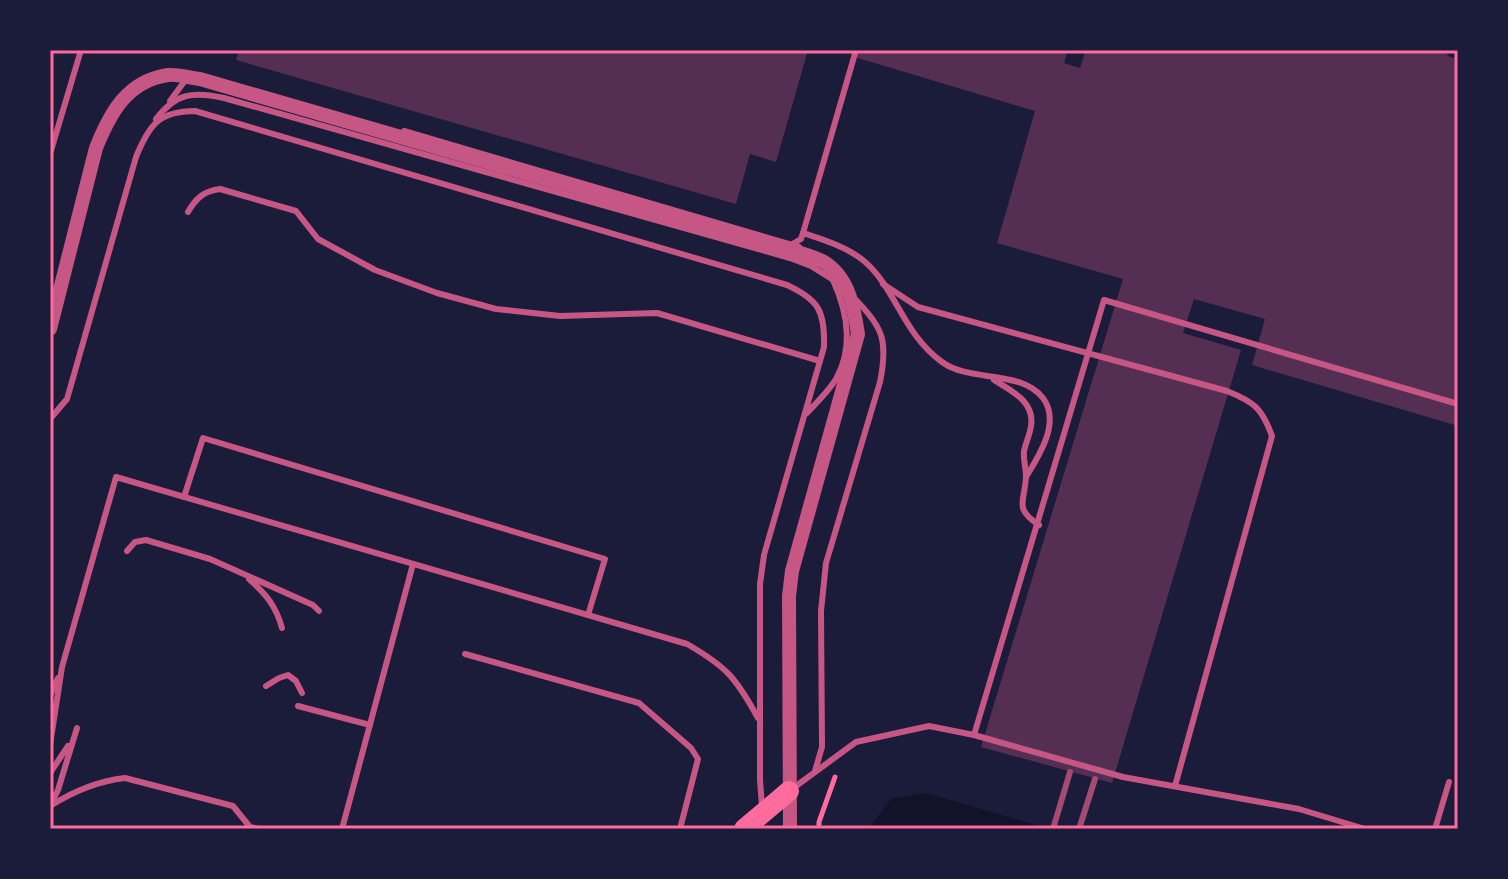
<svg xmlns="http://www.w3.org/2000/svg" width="1508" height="879" font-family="Montserrat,sans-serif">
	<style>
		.water { fill: #12122b }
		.building { fill: #542f53 }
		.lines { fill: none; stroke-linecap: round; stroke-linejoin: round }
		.path { stroke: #ff6b9d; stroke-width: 5 }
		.service { stroke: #c65784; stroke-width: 6 }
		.tertiary { stroke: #c65784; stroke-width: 14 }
		.trunk { stroke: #ff6b9d; stroke-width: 20 }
		.rail { stroke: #a44b75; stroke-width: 6 }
		.neatline { fill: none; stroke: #ff6b9d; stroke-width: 3 }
	</style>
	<rect width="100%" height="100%" fill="#1b1b3a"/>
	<path class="water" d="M926,793L1050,829H868L892,798Z"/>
	<g class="building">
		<path d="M239,50H808L776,162L750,154L736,204L236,60Z"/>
		<path d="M845,50H1068L1064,63L1080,68L1086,50H1449L1447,56L1458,59V426L1252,365L1265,319L1194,299L1183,333L1241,350L1112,783L981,747L1123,279L997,243L1035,111L858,58Z"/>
	</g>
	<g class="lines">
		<path class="path" d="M819,829V822L835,777"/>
		<g class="service">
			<path d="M170,101L184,82L189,80"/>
			<path d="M156,119C176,93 193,91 224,98L790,258L811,266L835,281"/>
			<path d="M404,131L799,247"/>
			<path d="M50,154L81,50"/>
			<path d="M188,212C196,198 204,191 220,189L296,211L318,239L375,270L437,293L496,309L560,316L657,313L820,361"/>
			<path d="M803,233C824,240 847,247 864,261C896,288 902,333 942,362C971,383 1020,369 1043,398C1061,422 1039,456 1026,477"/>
			<path d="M794,243L801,239L803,233L856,50"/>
			<path d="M883,284L918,307L1227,391C1254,402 1262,408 1272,436L1175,786"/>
			<path d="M994,380C1012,391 1035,402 1031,426C1030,434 1026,442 1024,451C1023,459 1026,468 1026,476C1025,502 1013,508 1039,525"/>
			<path d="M807,413C816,403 829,391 836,379C854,347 847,311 833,280"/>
			<path d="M50,419L67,399L136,157C149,125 159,111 195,111L787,285C819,300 825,311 824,347L764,555L760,584V780L762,806"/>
			<path d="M184,497L203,438L605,559L588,615"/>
			<path d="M127,551L135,542L146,540L210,559L313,605L319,611"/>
			<path d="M249,579C266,594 276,606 282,628"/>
			<path d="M465,654L639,703L691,748L698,759L680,829"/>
			<path d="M266,686L279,678L288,675L296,681L302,693"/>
			<path d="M50,696L58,678"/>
			<path d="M298,706L370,725"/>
			<path d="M974,735L1104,300L1458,404"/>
			<path d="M50,745L62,667L116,477L687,644C727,667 736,678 758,718"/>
			<path d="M815,771L822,747L821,611L826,563L880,382C888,342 884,328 855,299"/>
			<path d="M50,773L68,746"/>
			<path d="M792,789L856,742L929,726L974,735L1123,777L1299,809L1365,829"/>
			<path d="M51,804L58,790L77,728"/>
			<path d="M50,806C74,791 97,781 125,778L233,806L250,827L259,829"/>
			<path d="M342,829L413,564"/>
			<path d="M1435,829L1449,782"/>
		</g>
		<path class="tertiary" d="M50,329L96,148C110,113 127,81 168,75C178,74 190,78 200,79L788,249C799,253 813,256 824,262C849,277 854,308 858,334L792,571L789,596L790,829"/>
		<path class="trunk" d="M744,829L789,791"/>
		<g class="rail">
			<path d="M1053,829L1070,772"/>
			<path d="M1079,829L1095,779"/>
		</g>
	</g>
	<rect width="1508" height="879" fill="none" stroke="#1b1b3a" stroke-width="104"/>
	<rect x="52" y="52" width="1404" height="775" class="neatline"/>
</svg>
